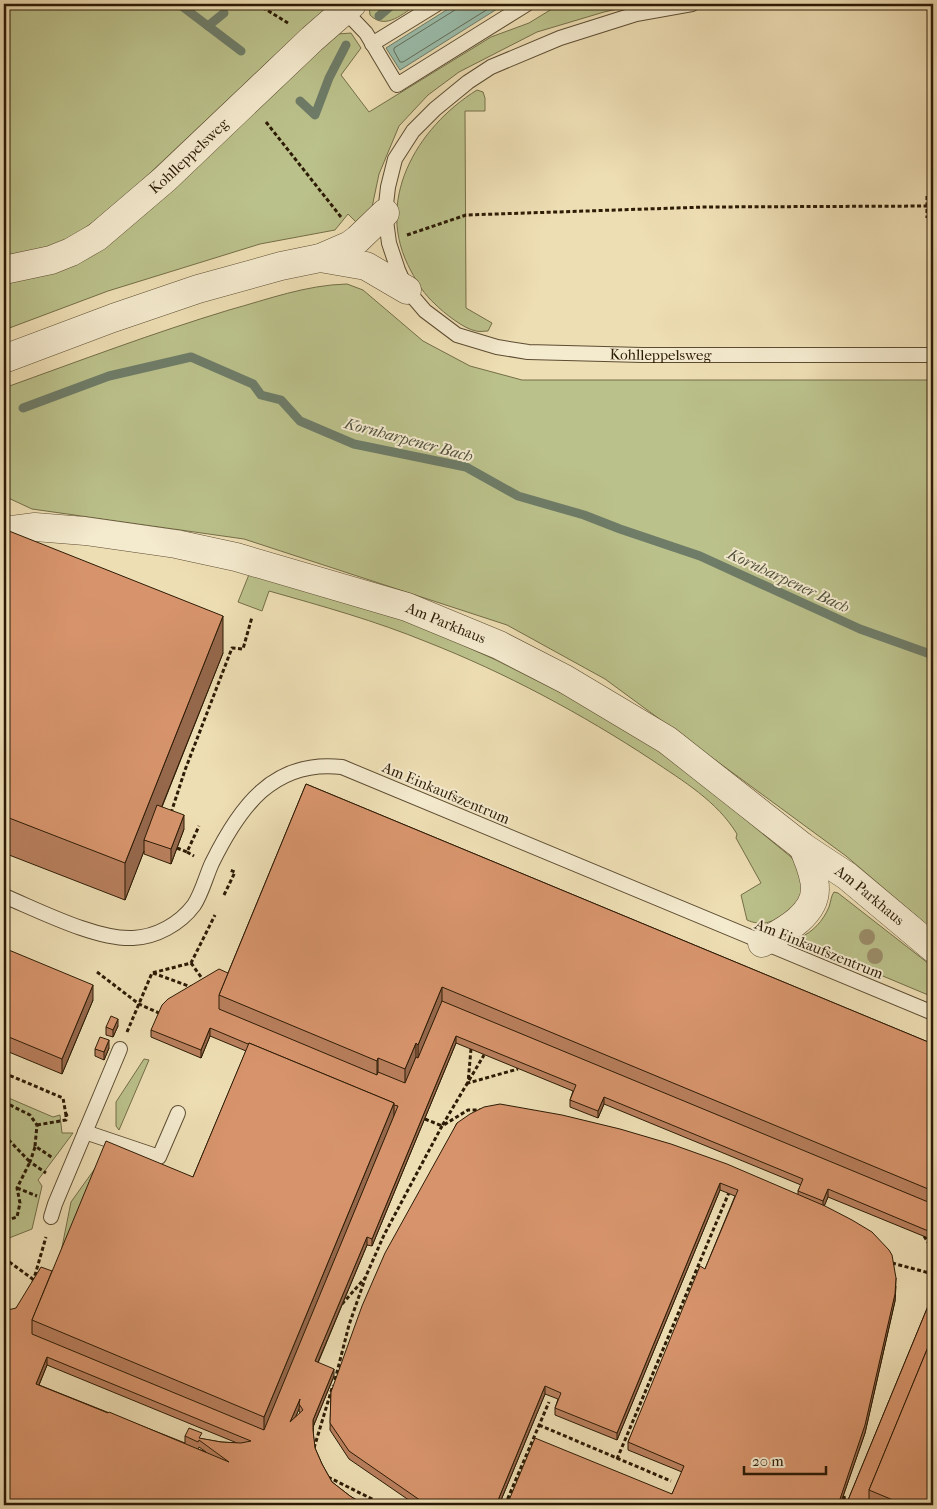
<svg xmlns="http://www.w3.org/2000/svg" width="937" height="1509" font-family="'IM FELL French Canon',serif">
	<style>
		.green { fill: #bbc18b; stroke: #746e48 }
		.water { fill: #9abcaa; stroke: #6e7c68 }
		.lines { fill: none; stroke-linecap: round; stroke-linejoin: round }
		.shore { stroke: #636c58; stroke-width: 1 }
		.stream { stroke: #6e7c68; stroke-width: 9 }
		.lane-casing { stroke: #5c4c31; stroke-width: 16 }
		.street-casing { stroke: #5c4c31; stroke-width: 29 }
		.path { stroke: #2c1b05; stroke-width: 3; stroke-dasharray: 4 2.5; stroke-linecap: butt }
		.lane { stroke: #f4eace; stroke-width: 14 }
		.street { stroke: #f4eace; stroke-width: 28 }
		.tree { fill: #9b8e6a }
		.wall { fill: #b97f5d; stroke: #2c1b05; fill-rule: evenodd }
		.shaded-wall { fill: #96684c; stroke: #2c1b05 }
		.building { fill: #d7946c; stroke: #2c1b05; fill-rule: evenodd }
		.labels { text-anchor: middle; stroke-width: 4; stroke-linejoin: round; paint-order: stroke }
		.street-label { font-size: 15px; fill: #2c1b05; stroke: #f4eace }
		.water-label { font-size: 16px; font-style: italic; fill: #52533f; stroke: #f4eace }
	</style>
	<rect width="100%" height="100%" fill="#eedeb4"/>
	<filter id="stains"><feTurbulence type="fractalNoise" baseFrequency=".004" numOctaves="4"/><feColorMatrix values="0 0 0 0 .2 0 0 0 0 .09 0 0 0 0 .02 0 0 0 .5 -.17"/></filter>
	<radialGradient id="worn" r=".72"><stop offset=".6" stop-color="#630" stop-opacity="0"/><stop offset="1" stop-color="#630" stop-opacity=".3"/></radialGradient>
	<g class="green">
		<path d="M4,4H334L277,53L114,207L68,240L38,250L4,257Z"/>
		<path d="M372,4H418C403,13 386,31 370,15L369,6Z"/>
		<path d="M560,4H640L604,12L537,32L459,72L428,95L399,126L379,174L371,212L360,226L348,214L335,230L260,244L108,291L4,330V283L107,245L338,34L351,33L361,48L341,75L369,112L491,37L529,23Z"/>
		<path d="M477,90L483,92L485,98V111H465L466,308L492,323L488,331C484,331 480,332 476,331C464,329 444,313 435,304C424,294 418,284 411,271C373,202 416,128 477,90Z"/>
		<path d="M347,284L363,290L423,341L470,366L522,380H933V930L846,856L605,679L507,625L244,539L32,509L4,496V388C79,361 153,333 229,310C269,299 306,285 347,284Z"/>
		<path d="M250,572L416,624L496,660L581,703L643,740L674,761L791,857C808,878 806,898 784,914C773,923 760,926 747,920L741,895L761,883L736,838L737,834C717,801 683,781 652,760C582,714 506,673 427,642C376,621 322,606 269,591L262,611L238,602Z"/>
		<path d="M834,892L838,893L933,967V997L799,941V938C813,932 823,921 829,907C831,901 831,896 834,892Z"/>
		<path d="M144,1059L149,1060L119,1130L116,1126V1102Z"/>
		<path d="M4,1096L53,1117L60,1115L62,1133H73L38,1180L42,1186L32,1229L4,1240Z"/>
		<path d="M106,1153L57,1272L71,1202Z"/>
	</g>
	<path class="water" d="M456,4H505L400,70L386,48Z"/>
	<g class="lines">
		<path class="shore" d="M458,4L455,10L394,48V51L400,62H403L496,4"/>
		<g class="stream">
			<path d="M179,4L241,51"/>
			<path d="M379,16L393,4"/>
			<path d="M208,26L224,13"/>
			<path d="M300,101L315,115L329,78L346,45"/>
			<path d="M23,408L109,376L191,357L253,384L261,395L281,400L300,421L354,444L466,467L518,496L584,515L620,529L700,556L860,629L933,655"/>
		</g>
		<defs>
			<g id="lane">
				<path id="s1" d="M692,4L636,14L560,38L491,67L468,82L435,109L413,131L395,159L388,187L385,213L389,243L398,270L407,290L425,311L457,335L497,347L528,352L642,355H933"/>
				<path d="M345,11L366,33L397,85L527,4"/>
				<path d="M372,44L437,4"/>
				<path d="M4,896C38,910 96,940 133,938C156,937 180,924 194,905C202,893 206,876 212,863C239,808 273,759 342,767L933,1013"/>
				<path d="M85,1132L159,1157L178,1113"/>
				<path d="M51,1217L55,1204L120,1049"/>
			</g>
			<g id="street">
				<path d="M320,258L366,266L407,290"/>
				<path id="s2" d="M4,270L51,260L71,252L97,237L165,179L312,39L352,4"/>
				<path d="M4,359L113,318L198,289L281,266L320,258L350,245L358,239L385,213"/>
				<path id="s3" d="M4,529L12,530L35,527L85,531L176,544L236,557L407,607L499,645L565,679L667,740L803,847L847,876L933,948"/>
				<path d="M762,943C782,932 815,916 815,889C815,874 808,860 803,847"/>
			</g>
		</defs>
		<use href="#lane" class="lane-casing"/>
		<use href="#street" class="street-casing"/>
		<g class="path">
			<path d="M257,4L288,23"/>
			<path d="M266,122L341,217"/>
			<path d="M927,196V218"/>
			<path d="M407,235L466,215L706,207L933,206"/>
			<path d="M171,813L185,770L232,648L243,649L252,617"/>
			<path d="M177,848L187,852L199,826"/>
			<path d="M187,852L194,856"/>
			<path d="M224,895L235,872L230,870"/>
			<path d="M191,963L204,981"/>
			<path d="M97,972L139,1004L161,1014"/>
			<path d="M153,973L194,988"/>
			<path d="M127,1032L152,973L191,963L215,915"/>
			<path d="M471,1049L468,1083L518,1069"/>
			<path d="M4,1073L63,1098L66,1115"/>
			<path d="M4,1102L30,1115L37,1125L35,1146L53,1158"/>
			<path d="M425,1119L442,1126L484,1055"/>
			<path d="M37,1125L66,1120V1115L68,1114"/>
			<path d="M4,1135L30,1162L17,1188L20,1203L17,1217L4,1221"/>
			<path d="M35,1147L30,1162L46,1173"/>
			<path d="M17,1188L37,1196"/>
			<path d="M924,1236L933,1250"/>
			<path d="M4,1258L34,1280"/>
			<path d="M892,1263L933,1274"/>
			<path d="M33,1282L46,1237"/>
			<path d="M342,1304L365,1278"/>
			<path d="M335,1380L349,1325L366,1276L384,1235L442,1126L468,1110H482"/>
			<path d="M539,1425L671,1481"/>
			<path d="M314,1448L333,1385"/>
			<path d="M617,1459L730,1190"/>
			<path d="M328,1477L384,1505"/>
			<path d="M844,1496L845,1505"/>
			<path d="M505,1505L549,1402"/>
		</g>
		<use href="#lane" class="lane"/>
		<use href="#street" class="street"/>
	</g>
	<g class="tree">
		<circle cx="867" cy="937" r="8"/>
		<circle cx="875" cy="956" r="8"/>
	</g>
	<g class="wall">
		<path d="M4,529L223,653L162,807L184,829L171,864L144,854V851L125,900L4,853Z"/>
		<path d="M306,784L933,1044V1240L828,1197L824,1206L896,1286L895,1301L865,1433L840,1505H507L672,1494L682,1472L628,1450V1442L705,1269L735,1196L720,1190L617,1440L555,1415V1408L558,1399L545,1394L499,1505H416L349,1459L330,1430L331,1392L457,1123L798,1195V1191L801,1185L604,1104L598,1118L570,1107V1100L573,1091L456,1043L372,1246L367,1245L318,1363L334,1376L313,1427V1432L315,1448L322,1464L332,1482L350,1496L365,1505H4L16,1308L52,1271L193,1177L246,1051L210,1036L201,1058L151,1037V1030L228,973ZM47,1365L237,1443L221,1442L185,1436V1443L39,1385ZM299,1409V1411L300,1413L295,1418ZM199,1447L206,1452L198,1449Z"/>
		<path d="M4,948L93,1000L62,1074L4,1050Z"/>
		<path d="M118,1026L113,1037L106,1035V1027Z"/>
		<path d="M109,1048L104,1060L95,1056V1049Z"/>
		<path d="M933,1294V1505H846Z"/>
	</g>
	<g class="shaded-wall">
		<path d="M223,616V653L148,841L144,840V851L125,900V863Z"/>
		<path d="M184,815V829L171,864V849Z"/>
		<path d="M93,985V1000L62,1074V1059Z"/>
		<path d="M442,987V1008L418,1066V1045Z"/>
		<path d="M118,1019V1026L113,1037V1030Z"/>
		<path d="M210,1028V1036L201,1058V1050Z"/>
		<path d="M456,1036V1043L372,1246V1239Z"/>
		<path d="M109,1040V1048L104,1060V1052Z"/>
		<path d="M416,1043V1065L405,1091V1069Z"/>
		<path d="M378,1058V1079L377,1082V1061Z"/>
		<path d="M604,1097V1104L598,1118V1111Z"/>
		<path d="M394,1103V1124L264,1438V1417Z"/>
		<path d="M720,1183V1190L617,1440V1433Z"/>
		<path d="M828,1189V1197L823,1209V1201Z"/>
		<path d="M367,1237V1245L315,1369V1361Z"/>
		<path d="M896,1278L895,1301L865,1433L840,1505H838Z"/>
		<path d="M47,1357V1365L36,1392V1384Z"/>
		<path d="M334,1369V1376L313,1427V1437V1420Z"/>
		<path d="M545,1386V1394L499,1505H496Z"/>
		<path d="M300,1399L299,1409L290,1430V1422Z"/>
	</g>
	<g class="building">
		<path d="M4,529L223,616L125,863L4,816Z"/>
		<path d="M306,784L933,1044V1191L442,987L418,1045L416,1043L405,1069L378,1058L377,1061L219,995Z"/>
		<path d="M157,805L184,815L171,849L144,840Z"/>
		<path d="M4,948L93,985L62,1059L4,1035Z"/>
		<path d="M219,969L228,973L219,995V1009L377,1075L378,1072L405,1083L416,1057L418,1058L442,1001L933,1204V1233L828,1189L823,1201L798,1191L803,1179L604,1097L598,1111L570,1100L576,1085L456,1036L372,1239L367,1237L315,1361L334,1369L313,1420V1430L315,1448L322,1464L332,1482L350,1496L365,1505H344L330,1503L334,1505H4V1311L16,1308L41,1267L52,1271L32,1320V1334L264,1430L398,1106L394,1105V1103L249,1043L248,1044L210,1028L201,1050L151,1030L162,1005L168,999ZM47,1357L251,1441L241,1443L221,1442L199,1438L202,1433L189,1428L185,1436L198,1442L199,1440L229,1462L109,1412L108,1413L36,1384ZM300,1399L299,1404L303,1410L290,1422Z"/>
		<path d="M111,1016L118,1019L113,1030L106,1027Z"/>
		<path d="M100,1037L109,1040L104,1052L95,1049Z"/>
		<path d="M249,1043L394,1103L264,1417L32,1320L106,1141L193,1177Z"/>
		<path d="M500,1104L562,1115L620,1129L671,1144L727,1164L825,1206L852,1220L872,1232L889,1250L892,1255L896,1278L895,1294L865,1425L838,1505H507L535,1438L672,1494L684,1466L628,1442L700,1266L705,1269L738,1190L720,1183L617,1433L555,1408L561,1393L545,1386L496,1505H427L349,1451L330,1423L331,1392L362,1306L385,1253L457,1123L470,1114L484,1107Z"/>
		<path d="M933,1294V1335L869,1490V1504L871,1505H846Z"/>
		<path d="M933,1335V1505H905L869,1490Z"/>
	</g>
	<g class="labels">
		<g class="street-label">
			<text dy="5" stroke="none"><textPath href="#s2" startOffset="222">Kohlleppelsweg</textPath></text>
			<text dy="5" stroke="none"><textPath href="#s1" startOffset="755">Kohlleppelsweg</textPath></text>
			<text dy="5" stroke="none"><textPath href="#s3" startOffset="455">Am Parkhaus</textPath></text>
			<text transform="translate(446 793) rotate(23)" y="5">Am Einkaufszentrum</text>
			<text dy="5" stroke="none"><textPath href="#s3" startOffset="961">Am Parkhaus</textPath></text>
			<text transform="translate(819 949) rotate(22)" y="5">Am Einkaufszentrum</text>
		</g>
		<g class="water-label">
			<text transform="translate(409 439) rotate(15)" y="6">Kornharpener Bach</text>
			<text transform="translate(789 580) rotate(25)" y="6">Kornharpener Bach</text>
		</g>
	</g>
	<rect width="937" height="1509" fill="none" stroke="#eedeb4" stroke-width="20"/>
	<rect x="5" y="5" width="927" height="1499" fill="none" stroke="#2c1b05" stroke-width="2.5"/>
	<rect x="10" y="10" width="917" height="1489" fill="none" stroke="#2c1b05"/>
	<path d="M744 1466v8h82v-8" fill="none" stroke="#2c1b05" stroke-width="2.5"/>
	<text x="752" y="1466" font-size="15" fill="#2c1b05" stroke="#f4eace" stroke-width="4" paint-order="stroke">20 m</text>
	<rect width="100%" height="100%" filter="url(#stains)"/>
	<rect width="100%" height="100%" fill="url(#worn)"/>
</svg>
